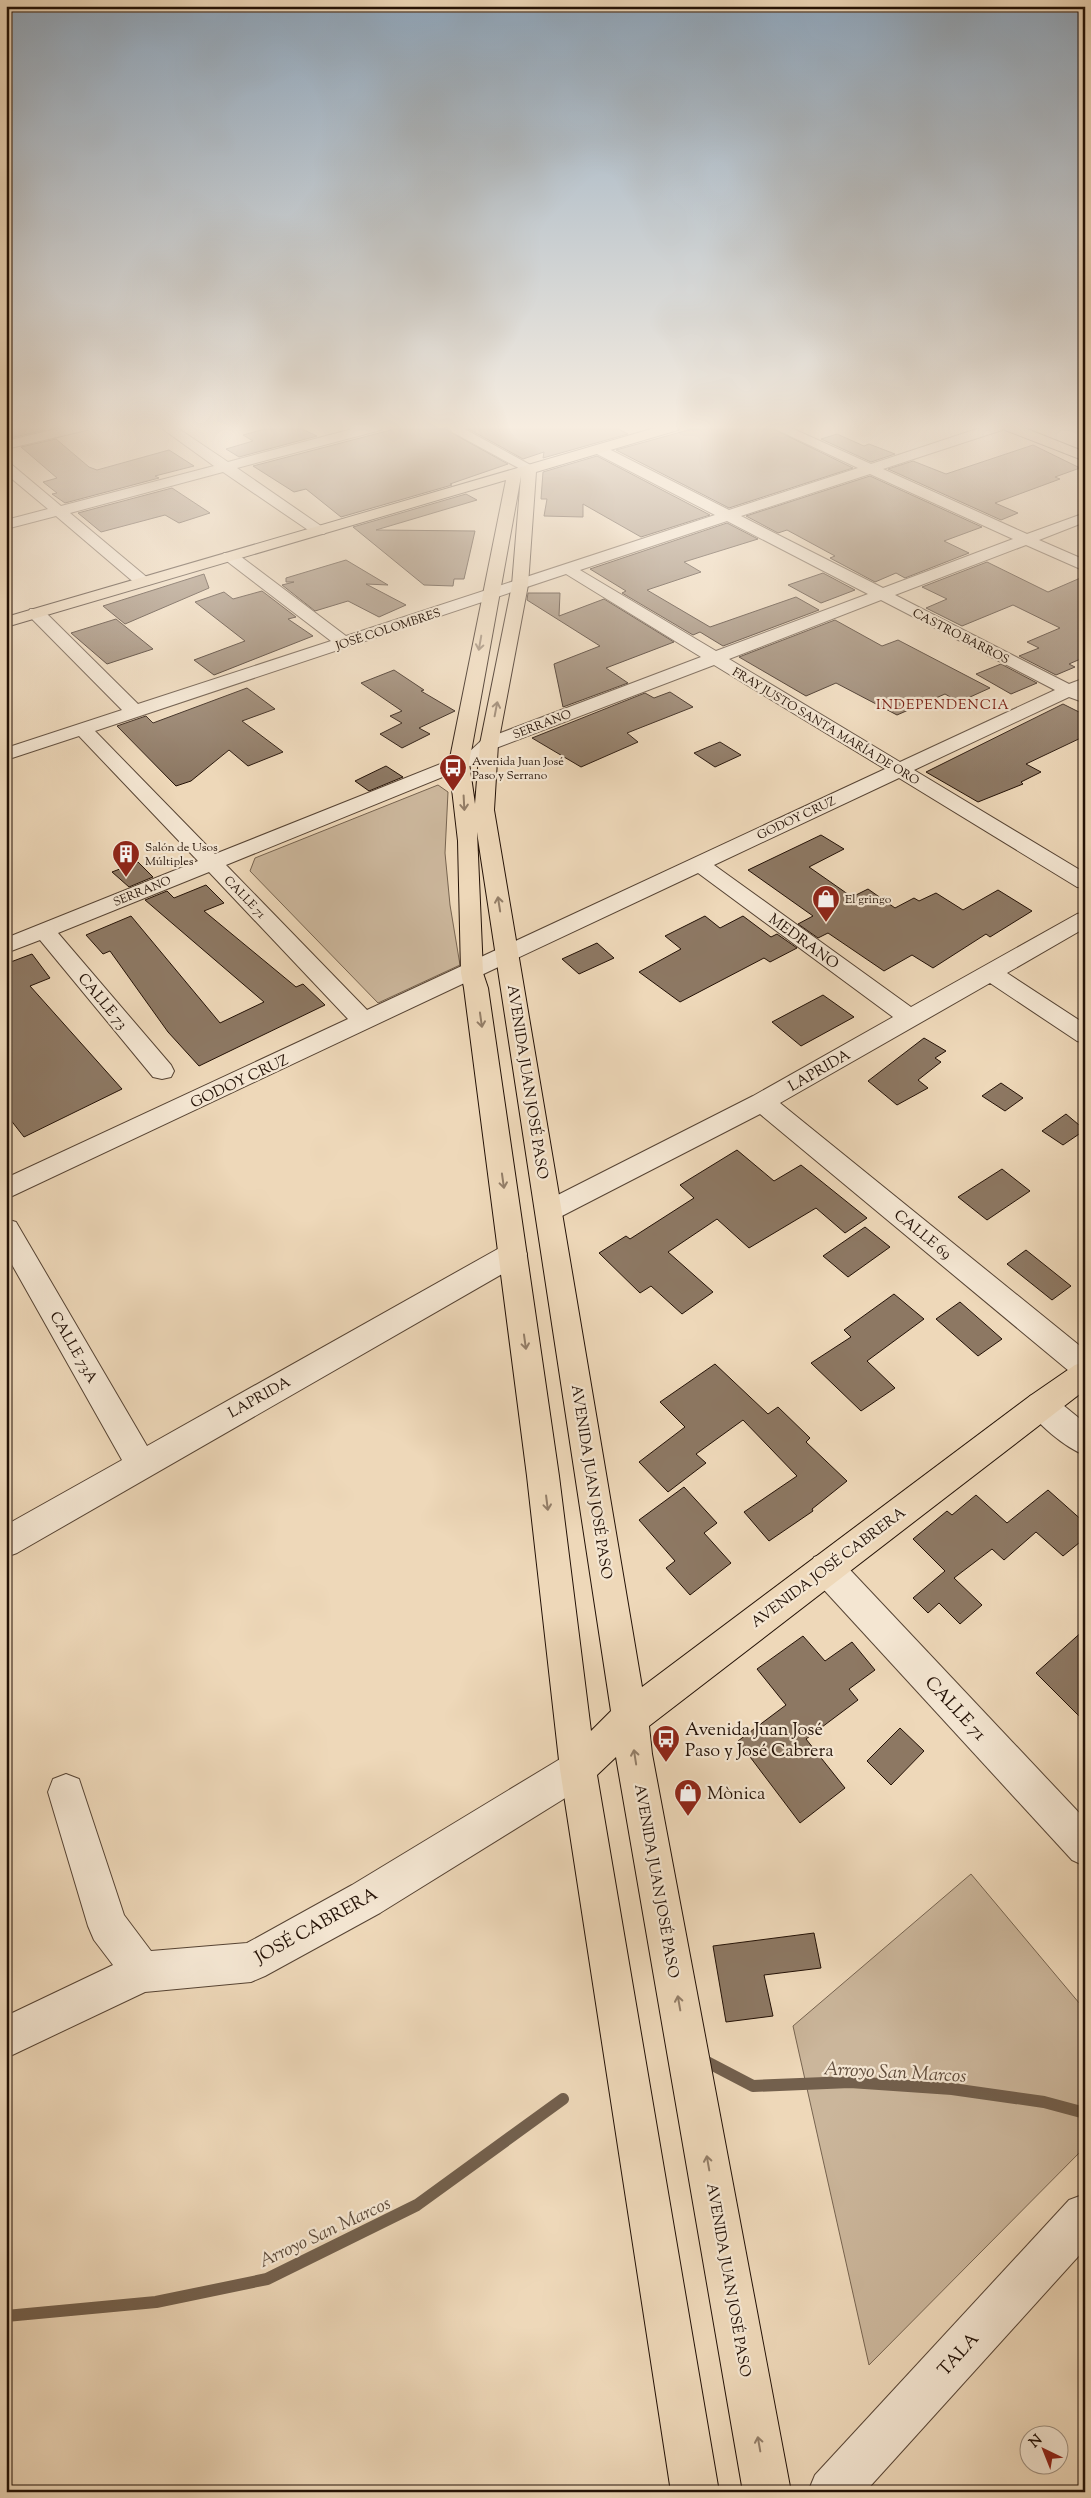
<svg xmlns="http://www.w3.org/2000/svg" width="1091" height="2498" font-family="'Sorts Mill Goudy',serif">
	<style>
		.green { fill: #cbb69b; stroke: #776450 }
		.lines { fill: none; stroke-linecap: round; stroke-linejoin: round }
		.stream { stroke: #73604d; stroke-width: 12 }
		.building { fill: #8d7863; stroke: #231106 }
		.minor-casing { stroke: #564333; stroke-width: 2 }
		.major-casing { stroke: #231106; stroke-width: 2 }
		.minor { fill: #f4e6d2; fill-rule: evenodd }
		.major { fill: #eed8b9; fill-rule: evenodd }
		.oneway { stroke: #937e68 }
		.labels { text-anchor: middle; stroke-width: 4.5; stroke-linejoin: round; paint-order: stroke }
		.far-street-label { font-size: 12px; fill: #231106; stroke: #f4e6d2 }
		.far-poi-label { font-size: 12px; fill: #231106; stroke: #f4e6d2; text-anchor: start }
		.far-neighbourhood-label { font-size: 14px; letter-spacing: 1px; fill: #7a1f14; stroke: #f4e6d2 }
		.street-label { font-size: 15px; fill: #231106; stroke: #f4e6d2 }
		.near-street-label { font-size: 18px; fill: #231106; stroke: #f4e6d2 }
		.near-poi-label { font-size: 18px; fill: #231106; stroke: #f4e6d2; text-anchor: start }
		.near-water-label { font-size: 19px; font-style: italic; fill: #5f4c3b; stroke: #f4e6d2 }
	</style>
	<rect width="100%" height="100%" fill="#eed8b9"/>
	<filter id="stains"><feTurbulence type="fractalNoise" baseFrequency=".004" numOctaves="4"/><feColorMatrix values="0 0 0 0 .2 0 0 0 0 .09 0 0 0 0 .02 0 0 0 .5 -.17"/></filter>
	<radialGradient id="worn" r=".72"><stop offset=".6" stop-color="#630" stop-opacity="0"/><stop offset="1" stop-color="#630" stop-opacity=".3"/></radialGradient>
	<g class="green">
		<path d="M438,785L448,792L445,853L450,905L460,965L378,1003L250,871L255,858Z"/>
		<path d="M971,1874L1085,2010V2147L869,2365L793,2026Z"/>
	</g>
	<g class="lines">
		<g class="stream">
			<path d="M707,2062L753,2086L850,2082L952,2089L1044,2102L1085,2113"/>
			<path d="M6,2316L156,2302L267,2279L417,2205L563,2099"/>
		</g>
	</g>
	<g class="building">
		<path d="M6,427H42L45,430L10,438L6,435Z"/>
		<path d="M272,427H298L317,436L239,457L226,449L253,441L243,435Z"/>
		<path d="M402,427H441L508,464L450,484L452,485L341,517L306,489L294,492L253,466Z"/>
		<path d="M465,427H615L628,434L543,458L544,452L523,459Z"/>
		<path d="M699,427H769L853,468L729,508L616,450Z"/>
		<path d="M837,434L864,446L869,444L895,454L871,462L821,439Z"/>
		<path d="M56,439L89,467L97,470L169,450L194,466L155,476L159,478L65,503L52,494L57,493L43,482L57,478L21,447Z"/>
		<path d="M1033,445L1080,468L1055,477L1060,479L995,503L1018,513L1001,520L888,469L913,461L946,474Z"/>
		<path d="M597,456L710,515L641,537L583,504V517L544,516L547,499H541L543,472Z"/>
		<path d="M870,476L982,527L944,541L969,553L905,578L896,573L875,582L830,558L835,556L787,530L778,533L746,516Z"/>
		<path d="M172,488L210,513L179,523L165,515L101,532L78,513Z"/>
		<path d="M466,494L477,500L376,530L475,531L464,579H454L453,586L424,585L353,527Z"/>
		<path d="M727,523L758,539L684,562L701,572L647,590L710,627L796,597L819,610L723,646L700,632L693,635L622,593L626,591L590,569Z"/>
		<path d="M346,560L388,585L366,584L406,605L379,617L348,601L315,611L282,585L294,582H286V578Z"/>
		<path d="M987,562L1048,592L1085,576V657L1069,664L1075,667L1056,675L1019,656L1039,648L1027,642L1060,628L1013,605L962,626L926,608L947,599L922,587Z"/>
		<path d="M823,573L855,590L821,603L788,585Z"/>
		<path d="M204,574L209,588L125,624L103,606Z"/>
		<path d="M262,591L296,617L288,619L313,636L214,675L194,660L245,641L195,602L224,592L233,599Z"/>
		<path d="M528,593H560L559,616L604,599L674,642L606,668L628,683L563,707L554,664L600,646L527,600Z"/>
		<path d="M116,619L153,649L107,664L71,633Z"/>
		<path d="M835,620L882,646L898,640L990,688L959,702L945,694L897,715L836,683L806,696L739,657Z"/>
		<path d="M1001,664L1037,683L1011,694L976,674Z"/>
		<path d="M394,670L424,690L421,691L455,711L419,728L430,734L402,748L380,734L402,723L390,716L402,711L361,683Z"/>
		<path d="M247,688L275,709L242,721L283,752L248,766L229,750L191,781L176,786L117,726L146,716L153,723Z"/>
		<path d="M670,692L693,707L627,733L638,742L581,767L532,738L645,693L654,698Z"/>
		<path d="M1063,704L1085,715V736L1026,764L1041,772L1021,782L1023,784L978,802L926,772Z"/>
		<path d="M720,742L741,755L715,767L694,753Z"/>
		<path d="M386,766L403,777L369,791L355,781Z"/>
		<path d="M821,835L844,849L809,867L852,897L868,889L895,908L914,898L919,901L936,893L963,910L998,890L1032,911L990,937L986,934L933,968L912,955L884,971L828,933L818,938L798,924L813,916L748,870Z"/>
		<path d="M138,862L153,877L129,887L112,872Z"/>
		<path d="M206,885L224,903L204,911L296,987L303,984L325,1005L199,1066L168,1032L110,951L103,954L86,935L131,916L220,1023L264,1002L145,900L167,891L174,898Z"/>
		<path d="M705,916L720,928L743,916L771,937L777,934L797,948L770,962L764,958L680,1002L639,972L681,949L665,936Z"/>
		<path d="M597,943L614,958L579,974L562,959Z"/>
		<path d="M32,954L50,978L30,986L122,1089L24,1137L6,1114V961L8,963Z"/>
		<path d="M823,995L854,1017L801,1046L772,1022Z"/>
		<path d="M924,1038L946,1051L935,1058L941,1062L918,1080L928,1088L897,1105L868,1081Z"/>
		<path d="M1001,1083L1023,1098L1005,1111L982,1096Z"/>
		<path d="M1066,1114L1085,1130L1063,1145L1042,1131Z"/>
		<path d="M737,1150L774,1181L801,1165L867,1218L845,1233L816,1208L749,1248L717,1219L668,1252L713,1292L682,1314L651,1286L640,1293L599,1253L626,1236L630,1239L694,1198L680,1185Z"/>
		<path d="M1002,1169L1030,1191L987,1220L958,1197Z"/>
		<path d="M865,1227L890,1247L848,1277L823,1256Z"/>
		<path d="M1026,1250L1071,1286L1052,1300L1007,1264Z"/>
		<path d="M894,1294L924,1319L867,1361L895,1388L861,1411L811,1363L851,1337L844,1330Z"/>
		<path d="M960,1302L1002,1339L978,1356L936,1319Z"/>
		<path d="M715,1364L768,1414L778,1407L810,1438L806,1442L847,1481L812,1509L813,1511L769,1541L744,1512L797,1476L743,1420L696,1454L706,1463L668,1492L639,1462L685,1427L660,1402Z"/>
		<path d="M684,1487L717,1523L704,1533L731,1563L690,1595L666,1568L675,1561L639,1520Z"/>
		<path d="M1048,1490L1085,1523V1538L1063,1556L1036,1532L1004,1560L992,1549L954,1578L982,1605L960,1624L939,1603L928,1613L913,1598L945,1571L913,1539L947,1511L952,1515L976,1495L1007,1523Z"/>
		<path d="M1085,1629V1722L1036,1673Z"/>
		<path d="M803,1636L825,1661L852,1642L875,1670L849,1689L858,1700L806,1739L845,1788L800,1823L738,1741L786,1705L757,1669Z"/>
		<path d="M900,1728L924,1751L891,1785L867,1761Z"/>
		<path d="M814,1933L821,1968L764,1975L773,2016L726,2022L713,1946Z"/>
	</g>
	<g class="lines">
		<defs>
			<g id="minor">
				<path d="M64,427H89L87,430L6,449V441Z"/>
				<path d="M160,427H176L228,462L360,427H383L381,430L237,468L324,528L327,531L324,534H314L223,472L70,513L149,579L151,582L149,585H137L56,516L6,529V520L48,509L6,474V463L11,464L61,506L214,466Z"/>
				<path d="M443,427H461L536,468L529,472L524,471Z"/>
				<path d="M771,427H789L871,464L983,427H1004L1002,430L883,469L1027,534L1085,513V522L1039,540L1085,560V571L1026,545L895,595L1069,684L1085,678V700L1080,701L1069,697L914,770L1085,873V888L1077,887L899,778L714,865L911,1007L1077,914L1085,912V928L1007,973L1085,1024V1043L1077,1041L990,983L780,1103L1085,1350V1379L1075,1376L760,1114L558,1218L549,1221L540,1218L536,1211L540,1204L753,1096L893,1017L698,873L6,1199V1178L348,1019L209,872L58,933L171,1065L174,1071L171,1077L162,1079L153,1077L40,940L6,953V938L198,861L79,736L6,760V748L122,710L30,617L28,613L30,609H42L138,704L331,641L224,559L222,556L224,553H236L346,636L715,515L593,452L591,449L593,446H603L729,510L858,468ZM870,474L1013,539L883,588L741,516ZM727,521L868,594L716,651L580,570ZM566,574L701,657L482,740L468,753L215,854L95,731ZM881,600L1055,690L900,762L729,659ZM714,665L885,769L367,1010L226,865L482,761L496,748Z"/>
				<path d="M6,1219L16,1222L147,1446L503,1246L513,1243L523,1246L527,1254L523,1262L17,1553L6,1557V1525L122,1460L6,1254Z"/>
				<path d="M1041,1392L1052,1396L1085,1423V1455C1067,1449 1034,1422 1026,1405L1030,1396Z"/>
				<path d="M826,1553L838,1557L1085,1819V1866L1072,1860L814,1579L810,1568L814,1557Z"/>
				<path d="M578,1751L591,1756L596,1769L591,1782L380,1913L265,1976L251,1982L145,1992L6,2058V2016L113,1965L94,1940L88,1926L48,1792L53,1779L66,1774L79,1779L124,1915L151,1951L247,1943L352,1885L565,1756Z"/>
				<path d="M1085,2194V2249L865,2492H808L815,2475L1069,2200Z"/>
			</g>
			<g id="major">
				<path d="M658,427H680L678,430L536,472L528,585L498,744L494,810L642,1687L1030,1396L1075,1365L1085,1362V1390L649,1726L652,1754L791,2492H743L616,1757L597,1775L719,2492H671L560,1769L527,1476L464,988L461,973L458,841L449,763L506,480L6,627V617ZM521,476L512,585L480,744L475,804L469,763ZM477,832L611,1711L591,1731L559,1476L488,988L483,973Z"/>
				<path d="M1003,427H1022L1085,452V461L1005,430Z"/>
			</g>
		</defs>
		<use href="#minor" class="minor-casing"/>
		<use href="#major" class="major-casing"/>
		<use href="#minor" class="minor"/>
		<use href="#major" class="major"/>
	</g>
	<defs><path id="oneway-shaft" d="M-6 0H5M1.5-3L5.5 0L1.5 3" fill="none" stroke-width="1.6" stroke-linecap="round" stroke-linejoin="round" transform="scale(1.25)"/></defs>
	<g class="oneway">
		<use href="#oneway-shaft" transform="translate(480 643) rotate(100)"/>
		<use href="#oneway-shaft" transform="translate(496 709) rotate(-79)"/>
		<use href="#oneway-shaft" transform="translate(464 803) rotate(87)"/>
		<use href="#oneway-shaft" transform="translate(499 904) rotate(-99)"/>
		<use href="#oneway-shaft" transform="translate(481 1020) rotate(82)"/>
		<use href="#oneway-shaft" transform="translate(503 1181) rotate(82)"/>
		<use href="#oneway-shaft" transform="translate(525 1342) rotate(82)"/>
		<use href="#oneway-shaft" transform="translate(547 1503) rotate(83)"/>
		<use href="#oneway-shaft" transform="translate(635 1757) rotate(-99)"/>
		<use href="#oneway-shaft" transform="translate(679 2003) rotate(-100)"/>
		<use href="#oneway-shaft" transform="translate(708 2163) rotate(-100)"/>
		<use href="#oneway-shaft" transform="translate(759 2444) rotate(-100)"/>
	</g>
	<linearGradient id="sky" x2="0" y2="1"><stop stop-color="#8fa7bd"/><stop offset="0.55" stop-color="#f7ede0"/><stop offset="1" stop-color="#f7ede0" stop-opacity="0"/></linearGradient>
	<rect width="1091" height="777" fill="url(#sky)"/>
	<defs>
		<symbol id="bus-pin" viewBox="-11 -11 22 30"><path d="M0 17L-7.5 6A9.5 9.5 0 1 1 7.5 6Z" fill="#8f2418" stroke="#f4e6d2"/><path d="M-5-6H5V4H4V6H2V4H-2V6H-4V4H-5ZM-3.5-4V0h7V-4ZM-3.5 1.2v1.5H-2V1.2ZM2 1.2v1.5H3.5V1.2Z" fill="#fff"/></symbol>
		<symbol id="building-pin" viewBox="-11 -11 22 30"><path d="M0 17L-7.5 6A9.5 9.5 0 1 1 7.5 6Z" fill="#8f2418" stroke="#f4e6d2"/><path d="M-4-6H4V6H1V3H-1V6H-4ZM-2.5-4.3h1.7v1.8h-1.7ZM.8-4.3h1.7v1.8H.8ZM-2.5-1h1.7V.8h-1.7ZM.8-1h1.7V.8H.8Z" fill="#fff"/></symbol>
		<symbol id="shop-pin" viewBox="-11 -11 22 30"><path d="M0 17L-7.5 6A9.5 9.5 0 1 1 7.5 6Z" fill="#8f2418" stroke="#f4e6d2"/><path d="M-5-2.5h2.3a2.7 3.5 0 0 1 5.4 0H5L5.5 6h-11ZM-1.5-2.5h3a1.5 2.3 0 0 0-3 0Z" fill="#fff"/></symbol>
	</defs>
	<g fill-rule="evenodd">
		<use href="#bus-pin" x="437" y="752" width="32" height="43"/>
		<use href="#building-pin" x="110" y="838" width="32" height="43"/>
		<use href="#shop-pin" x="810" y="883" width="32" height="43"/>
		<use href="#bus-pin" x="650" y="1723" width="32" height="43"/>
		<use href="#shop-pin" x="672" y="1777" width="32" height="43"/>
	</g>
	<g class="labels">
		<g class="far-street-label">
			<text transform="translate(388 629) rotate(-18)" y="4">JOSÉ COLOMBRES</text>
			<text transform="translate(961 636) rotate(27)" y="4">CASTRO BARROS</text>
			<text transform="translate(542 724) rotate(-21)" y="4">SERRANO</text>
			<text transform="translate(826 726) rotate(31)" y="4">FRAY JUSTO SANTA MARÍA DE ORO</text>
			<text transform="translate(796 818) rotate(-25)" y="4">GODOY CRUZ</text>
			<text transform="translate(142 891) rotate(-22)" y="4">SERRANO</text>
			<text transform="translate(245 897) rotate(46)" y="4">CALLE 71</text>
		</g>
		<g class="far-poi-label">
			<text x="472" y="765">Avenida Juan José<tspan x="472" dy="14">Paso y Serrano</tspan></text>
			<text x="145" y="851">Salón de Usos<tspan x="145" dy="14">Múltiples</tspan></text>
			<text x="845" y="903">El gringo</text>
		</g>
		<g class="far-neighbourhood-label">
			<text x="943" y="709">INDEPENDENCIA</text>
		</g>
		<g class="street-label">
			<text transform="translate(804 941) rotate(36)" y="5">MEDRANO</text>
			<text transform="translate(103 1001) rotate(50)" y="5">CALLE 73</text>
			<text transform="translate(819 1070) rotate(-30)" y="5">LAPRIDA</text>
			<text transform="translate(239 1081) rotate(-25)" y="5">GODOY CRUZ</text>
			<text transform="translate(528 1082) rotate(81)" y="5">AVENIDA JUAN JOSÉ PASO</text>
			<text transform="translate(923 1234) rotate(39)" y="5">CALLE 69</text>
			<text transform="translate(74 1347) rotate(60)" y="5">CALLE 73A</text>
			<text transform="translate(259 1397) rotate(-29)" y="5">LAPRIDA</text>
			<text transform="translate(592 1482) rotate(81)" y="5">AVENIDA JUAN JOSÉ PASO</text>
			<text transform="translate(828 1567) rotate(-37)" y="5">AVENIDA JOSÉ CABRERA</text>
			<text transform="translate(657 1881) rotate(80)" y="5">AVENIDA JUAN JOSÉ PASO</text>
			<text transform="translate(729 2280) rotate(80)" y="5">AVENIDA JUAN JOSÉ PASO</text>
		</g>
		<g class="near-street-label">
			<text transform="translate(956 1708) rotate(47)" y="6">CALLE 71</text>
			<text transform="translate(316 1925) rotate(-29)" y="6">JOSÉ CABRERA</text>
			<text transform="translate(958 2354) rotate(-48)" y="6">TALA</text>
		</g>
		<g class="near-poi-label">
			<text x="685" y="1735">Avenida Juan José<tspan x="685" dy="21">Paso y José Cabrera</tspan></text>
			<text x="707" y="1799">Mònica</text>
		</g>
		<g class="near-water-label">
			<text transform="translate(895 2071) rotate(3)" y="7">Arroyo San Marcos</text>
			<text transform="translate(324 2231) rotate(-25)" y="7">Arroyo San Marcos</text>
		</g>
	</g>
	<rect width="1091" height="2498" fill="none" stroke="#eed8b9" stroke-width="25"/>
	<rect x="8" y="8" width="1076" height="2483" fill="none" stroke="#231106" stroke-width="2.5"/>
	<rect x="12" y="12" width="1066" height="2473" fill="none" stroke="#231106"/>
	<g transform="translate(1044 2450) rotate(317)"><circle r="24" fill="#f4e6d2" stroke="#a09180"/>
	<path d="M0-4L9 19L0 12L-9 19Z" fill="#8f2418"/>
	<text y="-8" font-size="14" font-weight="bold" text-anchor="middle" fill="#231106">N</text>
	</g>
	<rect width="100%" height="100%" filter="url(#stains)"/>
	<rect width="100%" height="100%" fill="url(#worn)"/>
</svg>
